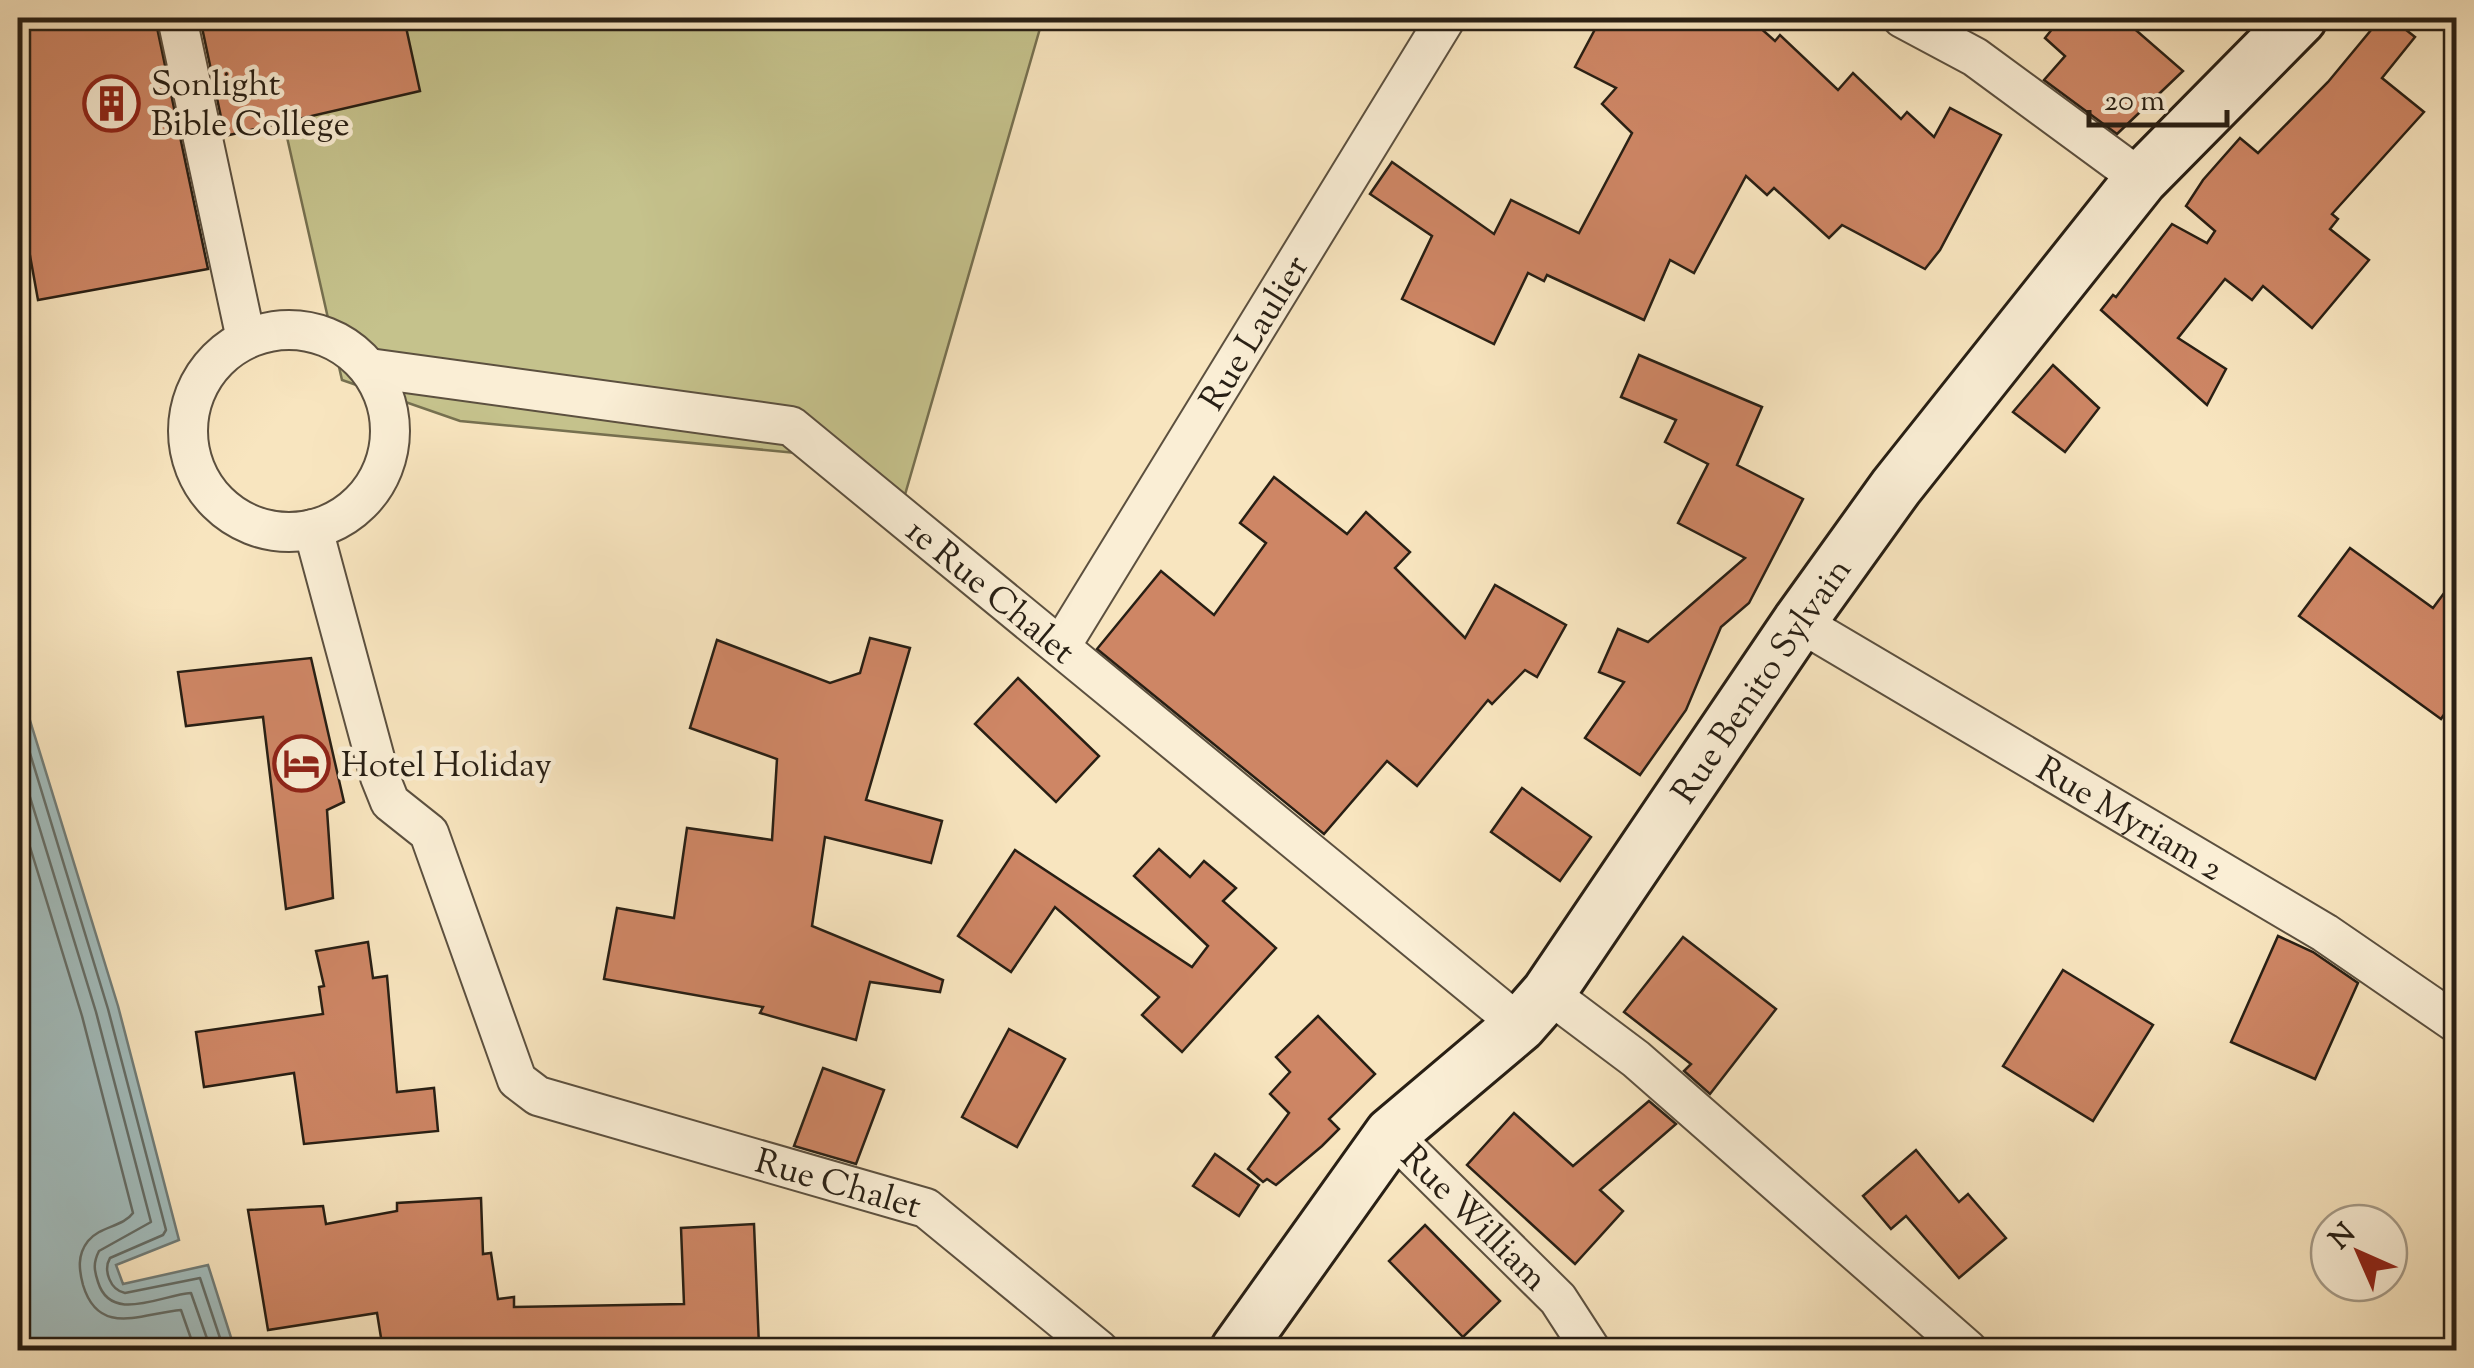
<svg xmlns="http://www.w3.org/2000/svg" width="2474" height="1368" font-family="'Sorts Mill Goudy',serif">
	<style>
		.green { fill: #c5c28c; stroke: #767050; stroke-width: 2.5 }
		.water { fill: #a2bcbc; stroke: #717d79; stroke-width: 2.5 }
		.lines { fill: none; stroke-linecap: round; stroke-linejoin: round }
		.shore { stroke: #656e68; stroke-width: 2.5 }
		.building { fill: #ce8665; stroke: #281f14; stroke-width: 2.5 }
		.street-casing { stroke: #5c503f; stroke-width: 42 }
		.secondary-casing { stroke: #281f14; stroke-width: 58 }
		.street { stroke: #faeed5; stroke-width: 38 }
		.secondary { stroke: #faeed5; stroke-width: 52 }
		.labels { text-anchor: middle; stroke-width: 9; stroke-linejoin: round; paint-order: stroke }
		.poi-label { font-size: 35px; fill: #281f14; stroke: #faeed5; text-anchor: start }
		.street-label { font-size: 35px; fill: #281f14; stroke: #faeed5 }
	</style>
	<rect width="100%" height="100%" fill="#f8e5bf"/>
	<filter id="stains"><feTurbulence type="fractalNoise" baseFrequency=".002" numOctaves="4"/><feColorMatrix values="0 0 0 0 .2 0 0 0 0 .09 0 0 0 0 .02 0 0 0 .5 -.17"/></filter>
	<radialGradient id="worn" r=".72"><stop offset=".6" stop-color="#630" stop-opacity="0"/><stop offset="1" stop-color="#630" stop-opacity=".3"/></radialGradient>
	<path class="green" d="M260,18H1043L904,498L839,457L460,421L342,380Z"/>
	<path class="water" d="M18,519L26,552L19,620L20,688L118,1006L179,1240L116,1265L123,1284L208,1265L235,1350H18Z"/>
	<g class="lines">
		<g class="shore">
			<path d="M18,714L108,1009L166,1230L163,1235L110,1258C103,1270 110,1290 125,1293L200,1278L224,1350"/>
			<path d="M18,758L96,1012L151,1222L99,1251C93,1263 94,1270 98,1282C111,1324 161,1295 191,1293L211,1350"/>
			<path d="M18,808L82,1016L133,1213C123,1227 100,1226 88,1241C77,1255 79,1270 83,1285C99,1338 142,1313 181,1310L195,1350"/>
		</g>
	</g>
	<g class="building">
		<path d="M18,18H155L208,269L38,300L18,189Z"/>
		<path d="M200,18H404L420,91L225,136Z"/>
		<path d="M1601,18H1749L1775,41L1780,35L1838,90L1853,73L1901,119L1907,112L1934,137L1950,108L2001,135L1940,250L1925,269L1842,225L1829,238L1774,188L1767,195L1746,176L1694,273L1670,260L1644,320L1547,275L1544,281L1528,273L1494,344L1402,299L1432,236L1370,194L1392,162L1494,234L1511,200L1579,233L1632,133L1602,104L1616,88L1575,67Z"/>
		<path d="M2061,18H2122L2183,71L2117,134L2044,80L2065,56L2045,38Z"/>
		<path d="M2381,18H2391L2415,37L2382,78L2424,112L2332,214L2338,219L2330,229L2369,260L2312,328L2263,286L2252,300L2225,279L2178,338L2226,369L2207,405L2101,310L2113,295L2116,297L2172,224L2207,243L2215,231L2186,206L2203,180L2240,138L2258,153L2328,82Z"/>
		<path d="M1639,355L1762,407L1737,465L1803,499L1749,603L1721,627L1686,710L1640,775L1585,738L1624,682L1599,672L1618,629L1648,642L1745,558L1678,523L1708,464L1665,442L1676,420L1621,397Z"/>
		<path d="M2053,365L2099,408L2065,452L2013,412Z"/>
		<path d="M1274,477L1347,534L1366,512L1410,552L1395,568L1465,638L1495,585L1566,625L1537,677L1525,670L1492,704L1488,700L1417,786L1387,761L1324,834L1097,649L1161,571L1214,615L1266,543L1240,523Z"/>
		<path d="M2350,548L2433,608L2456,577V697L2441,719L2299,616Z"/>
		<path d="M870,638L910,648L866,800L942,821L931,863L825,837L812,926L943,980L940,992L870,982L856,1040L760,1013L763,1007L604,979L617,908L674,918L687,828L772,840L777,759L690,728L717,640L830,683L860,673Z"/>
		<path d="M311,658L344,802L327,810L333,898L286,909L263,717L186,726L178,672Z"/>
		<path d="M1018,678L1099,756L1056,802L975,724Z"/>
		<path d="M1522,788L1591,837L1560,881L1491,832Z"/>
		<path d="M1159,849L1190,877L1204,861L1236,888L1223,901L1276,948L1182,1052L1142,1015L1159,997L1055,907L1011,972L958,936L1015,850L1192,967L1208,946L1134,876Z"/>
		<path d="M2278,936L2313,952L2358,983L2315,1079L2231,1042Z"/>
		<path d="M1683,937L1776,1009L1710,1094L1684,1071L1691,1064L1624,1012Z"/>
		<path d="M368,942L373,978L387,976L397,1092L434,1088L438,1131L304,1144L294,1073L204,1087L196,1032L323,1014L319,987L324,986L316,951Z"/>
		<path d="M2063,970L2153,1025L2093,1121L2003,1066Z"/>
		<path d="M1318,1016L1375,1074L1329,1119L1339,1129L1322,1146L1276,1185L1267,1179L1263,1182L1248,1169L1289,1113L1270,1094L1290,1072L1276,1057Z"/>
		<path d="M1009,1029L1065,1059L1017,1147L962,1117Z"/>
		<path d="M823,1068L884,1090L856,1164L794,1146Z"/>
		<path d="M1649,1101L1676,1124L1600,1190L1623,1211L1575,1264L1467,1165L1514,1113L1573,1166Z"/>
		<path d="M1916,1150L1959,1202L1968,1194L2006,1238L1959,1278L1906,1216L1891,1229L1863,1196Z"/>
		<path d="M1215,1154L1259,1185L1239,1216L1193,1186Z"/>
		<path d="M481,1198L483,1254L491,1253L498,1299L514,1297V1307L684,1304L681,1228L754,1224L759,1346L383,1350L377,1313L268,1330L248,1210L323,1206L326,1224L397,1211V1203Z"/>
		<path d="M1425,1225L1500,1301L1463,1337L1389,1261Z"/>
	</g>
	<g class="lines">
		<defs>
			<g id="street">
				<path d="M177,18L246,339"/>
				<path d="M1902,18L1975,57L2141,179"/>
				<circle cx="289" cy="431" r="101"/>
				<path id="s1" d="M369,368L791,426L1520,1025"/>
				<path id="s2" d="M313,529L380,777L390,802L429,833L517,1080L538,1096L926,1208L1099,1350"/>
				<path id="s3" d="M1799,622L2325,933L2456,1023"/>
				<path id="s4" d="M1061,646L1446,18"/>
				<path d="M1548,993L1636,1059L1968,1350"/>
				<path id="s5" d="M1391,1134L1558,1299L1591,1350"/>
			</g>
			<g id="secondary">
				<path id="s6" d="M1237,1350L1391,1134L1520,1025L1548,993L1799,622L1896,487L2141,179L2300,18"/>
			</g>
		</defs>
		<use href="#street" class="street-casing"/>
		<use href="#secondary" class="secondary-casing"/>
		<use href="#street" class="street"/>
		<use href="#secondary" class="secondary"/>
	</g>
	<defs>
		<symbol id="building-ring" viewBox="-11 -11 22 22"><circle r="9.5" fill="#faeed5" stroke="#8f2418" stroke-width="1.5"/><path d="M-4-6H4V6H1V3H-1V6H-4ZM-2.5-4.3h1.7v1.8h-1.7ZM.8-4.3h1.7v1.8H.8ZM-2.5-1h1.7V.8h-1.7ZM.8-1h1.7V.8H.8Z" fill="#8f2418"/></symbol>
		<symbol id="hotel-ring" viewBox="-11 -11 22 22"><circle r="9.5" fill="#faeed5" stroke="#8f2418" stroke-width="1.5"/><path d="M-6-4.5h1.5V1H6V5H4.5V3h-9V5H-6ZM-4 0a1.8 1.8 0 1 1 3.6 0ZM.5 0V-2.5h3Q6-2.5 6 0Z" fill="#8f2418"/></symbol>
	</defs>
	<g fill-rule="evenodd">
		<use href="#building-ring" x="80" y="72" width="63" height="63"/>
		<use href="#hotel-ring" x="270" y="732" width="63" height="63"/>
	</g>
	<g class="labels">
		<g class="poi-label">
			<text x="151" y="95">Sonlight<tspan x="151" dy="40">Bible College</tspan></text>
			<text x="341" y="776">Hotel Holiday</text>
		</g>
		<g class="street-label">
			<text dy="12" stroke="none"><textPath href="#s4" startOffset="368">Rue Laulier</textPath></text>
			<text dy="12" stroke="none"><textPath href="#s1" startOffset="685">1e Rue Chalet</textPath></text>
			<text dy="12" stroke="none"><textPath href="#s6" startOffset="855">Rue Benito Sylvain</textPath></text>
			<text dy="12" stroke="none"><textPath href="#s3" startOffset="385">Rue Myriam 2</textPath></text>
			<text dy="12" stroke="none"><textPath href="#s2" startOffset="935">Rue Chalet</textPath></text>
			<text dy="12" stroke="none"><textPath href="#s5" startOffset="118">Rue William</textPath></text>
		</g>
	</g>
	<rect width="2474" height="1368" fill="none" stroke="#f8e5bf" stroke-width="60"/>
	<rect x="20" y="20" width="2434" height="1328" fill="none" stroke="#281f14" stroke-width="5"/>
	<rect x="30" y="30" width="2414" height="1308" fill="none" stroke="#281f14" stroke-width="2.5"/>
	<g transform="translate(2359 1253) rotate(315)"><circle r="48" fill="#faeed5" stroke="#a69b88" stroke-width="2.5"/>
	<path d="M0-8L18 38L0 25L-18 38Z" fill="#8f2418"/>
	<text y="-15" font-size="28" font-weight="bold" text-anchor="middle" fill="#281f14">N</text>
	</g>
	<path d="M2089 110v15h138v-15" fill="none" stroke="#281f14" stroke-width="5"/>
	<text x="2104" y="110" font-size="30" fill="#281f14" stroke="#faeed5" stroke-width="8" paint-order="stroke">20 m</text>
	<rect width="100%" height="100%" filter="url(#stains)"/>
	<rect width="100%" height="100%" fill="url(#worn)"/>
</svg>
